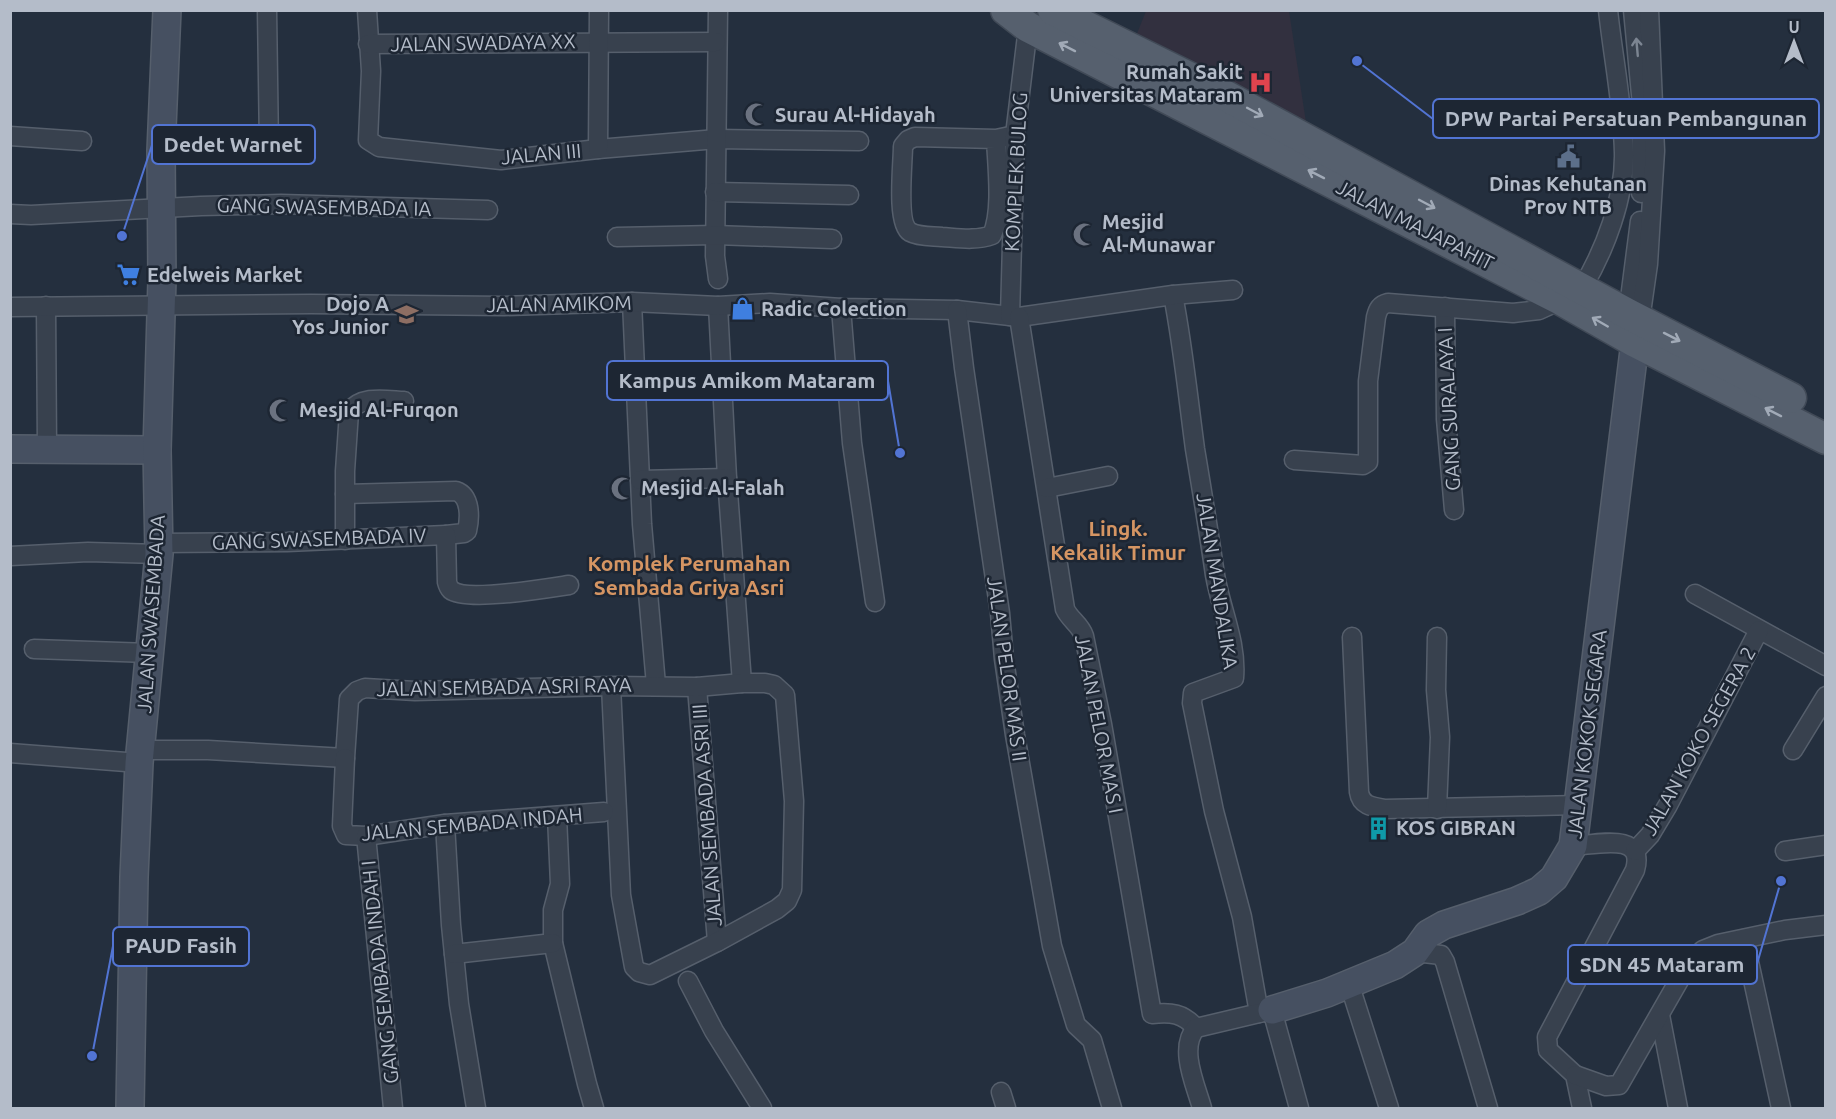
<svg xmlns="http://www.w3.org/2000/svg" width="1836" height="1119" font-family="Ubuntu,sans-serif">
	<style>
		.medical { fill: #32303f }
		.lines { fill: none; stroke-linecap: round; stroke-linejoin: round }
		.street-casing { stroke: #565f6c; stroke-width: 21 }
		.secondary-casing { stroke: #565f6c; stroke-width: 30 }
		.primary-casing { stroke: #414a57; stroke-width: 33 }
		.street { stroke: #38414e; stroke-width: 18 }
		.secondary { stroke: #465061; stroke-width: 27 }
		.primary { stroke: #56606e; stroke-width: 30 }
		.oneway { stroke: #a1aab7 }
		.oneway2 { stroke: #7c8592 }
		.labels { text-anchor: middle; stroke-width: 5; stroke-linejoin: round; paint-order: stroke }
		.street-label { font-size: 20px; fill: #b4bcc9; stroke: #1d2633 }
		.poi-label { font-size: 20px; font-weight: bold; fill: #b4bcc9; stroke: #1d2633; text-anchor: start }
		.neighbourhood-label { font-size: 21px; font-weight: bold; fill: #d59563; stroke: #1d2633 }
		.leader { fill: none; stroke: #5274d3; stroke-width: 2 }
		.callout-dot { fill: #5274d3; stroke: #1d2633; stroke-width: 2 }
		.callout { fill: #1d2633; stroke: #5274d3; stroke-width: 2 }
		.callout-label { font-size: 21px; text-anchor: middle; font-weight: bold; fill: #b4bcc9 }
	</style>
	<rect width="100%" height="100%" fill="#242f3e"/>
	<path class="medical" d="M1146,11H1289L1307,129L1136,36Z"/>
	<g class="lines">
		<defs>
			<g id="street">
				<path d="M267,10L269,148"/>
				<path d="M367,10L371,71L368,140L379,147L501,160L598,149L717,139L859,141"/>
				<path d="M718,10L715,256L718,279"/>
				<path d="M1633,10L1642,105L1641,193"/>
				<path d="M368,44L716,42"/>
				<path d="M10,136L82,141"/>
				<path d="M996,139C997,165 1003,211 992,235C976,241 958,238 942,237C932,236 919,237 910,232C896,223 903,163 903,146L908,140L915,137L996,139L1015,135"/>
				<path d="M598,149L599,10"/>
				<path d="M715,192L849,195"/>
				<path d="M10,214L31,215L201,206L281,204L488,210"/>
				<path d="M617,237L715,235L832,239"/>
				<path d="M1582,288C1605,250 1625,197 1624,153C1623,105 1613,57 1608,10"/>
				<path d="M1173,295C1183,346 1188,397 1195,449C1202,491 1209,533 1215,575C1221,610 1237,642 1234,678L1193,693L1192,703L1214,811L1242,917L1259,1013"/>
				<path d="M632,302L642,524L656,685"/>
				<path d="M46,306L47,449"/>
				<path d="M718,306L727,478L742,683"/>
				<path d="M10,307L311,304L504,306L632,302L718,306L770,303L841,308L957,310L1019,317L1173,295L1233,290"/>
				<path d="M1445,307L1446,419L1454,510"/>
				<path d="M841,308L852,443L875,602"/>
				<path d="M957,310L964,368L1000,613L1004,659L1015,735L1052,946L1076,1025L1092,1040L1112,1108"/>
				<path d="M1628,314L1640,221"/>
				<path d="M1010,316L1015,135L1028,27"/>
				<path d="M1019,317L1065,609C1070,620 1080,624 1084,636L1102,724L1152,1014C1171,1012 1183,1013 1196,1028"/>
				<path d="M1640,320L1648,264L1655,151L1649,10"/>
				<path d="M1294,460L1363,465L1368,462V381L1376,317C1378,309 1380,305 1388,303L1513,313L1539,310L1561,300"/>
				<path d="M640,480L727,478"/>
				<path d="M1047,488L1108,476"/>
				<path d="M345,494L456,491C471,496 470,518 467,531L464,533L446,535"/>
				<path d="M345,540V471L349,412C361,395 385,400 404,401"/>
				<path d="M159,543L287,542L446,535L447,582C448,586 449,588 451,590C466,602 549,588 569,585"/>
				<path d="M10,556L88,552L159,554"/>
				<path d="M1695,594L1826,666"/>
				<path d="M1352,637L1359,792C1361,806 1373,807 1385,809L1579,805"/>
				<path d="M1437,637L1436,690L1440,737L1437,809"/>
				<path d="M34,649L149,653"/>
				<path d="M697,687L717,942"/>
				<path d="M141,750H208L345,758L349,699L357,691L365,688L415,691L611,686L697,687L742,683H765L774,685L785,695L794,801L792,890L787,901L777,909L717,942L650,975L639,972L634,967L621,895L611,686"/>
				<path d="M1793,750L1826,696"/>
				<path d="M10,753L139,763"/>
				<path d="M345,758L342,826L346,835L366,836L445,824L604,812"/>
				<path d="M557,816L560,884L553,910V943L587,1084L594,1108"/>
				<path d="M445,824L451,925L459,1004L476,1108"/>
				<path d="M366,836L393,1108"/>
				<path d="M1573,846C1595,845 1646,831 1635,870L1547,1037L1548,1050L1575,1075L1582,1108"/>
				<path d="M1635,851L1650,835L1668,805L1759,630"/>
				<path d="M1785,851L1826,845"/>
				<path d="M1744,939L1781,1108"/>
				<path d="M1415,952L1441,955L1445,962L1488,1108"/>
				<path d="M454,954L553,943"/>
				<path d="M688,981L714,1031L762,1108"/>
				<path d="M1349,983L1389,1108"/>
				<path d="M1660,1015L1678,1108"/>
				<path d="M1575,1075L1606,1086L1619,1085L1689,963L1703,950L1718,944L1785,930L1826,925"/>
				<path d="M1001,1092L1006,1108"/>
				<path d="M1202,1108C1196,1086 1178,1048 1196,1028L1272,1010L1299,1108"/>
			</g>
			<g id="secondary">
				<path d="M10,449L157,450"/>
				<path d="M1272,1010L1327,993L1395,965L1415,952L1428,934L1444,925L1517,901L1539,891L1554,878L1573,846L1635,342"/>
				<path d="M130,1108L134,877L139,763L159,554L157,450L162,280L161,151L167,10"/>
			</g>
			<g id="primary">
				<path d="M1006,10L1028,27L1561,300L1635,342L1826,439"/>
				<path d="M1053,10L1215,90L1628,314L1791,398"/>
			</g>
		</defs>
		<use href="#street" class="street-casing"/>
		<use href="#secondary" class="secondary-casing"/>
		<use href="#primary" class="primary-casing"/>
		<use href="#street" class="street"/>
		<use href="#secondary" class="secondary"/>
		<use href="#primary" class="primary"/>
	</g>
	<defs><path id="oneway-shaft" d="M-6 0H5M1.5-3L5.5 0L1.5 3" fill="none" stroke-width="1.6" stroke-linecap="round" stroke-linejoin="round" transform="scale(1.5)"/></defs>
	<g class="oneway">
		<use href="#oneway-shaft" transform="translate(1067 47) rotate(-153)"/>
		<use href="#oneway-shaft" transform="translate(1255 112) rotate(28)"/>
		<use href="#oneway-shaft" transform="translate(1316 174) rotate(-153)"/>
		<use href="#oneway-shaft" transform="translate(1427 204) rotate(28)"/>
		<use href="#oneway-shaft" transform="translate(1600 322) rotate(-150)"/>
		<use href="#oneway-shaft" transform="translate(1672 337) rotate(27)"/>
		<use href="#oneway-shaft" transform="translate(1773 412) rotate(-153)"/>
	</g>
	<use class="oneway2" href="#oneway-shaft" transform="translate(1637 47) rotate(-95)"/>
	<defs>
		<symbol id="hospital-bare" viewBox="-9 -9 18 18"><path d="M-5-5h3v3.5h4V-5h3V5h-3V1.5h-4V5h-3Z" fill="#e0444e" stroke="#1d2633" stroke-width="2.5" paint-order="stroke"/></symbol>
		<symbol id="mosque-bare" viewBox="-9 -9 18 18"><path d="M3.5-4.9A6 6 0 1 0 3.5 4.9A5 5 0 1 1 3.5-4.9Z" fill="#6b7280" stroke="#1d2633" stroke-width="2.5" paint-order="stroke"/></symbol>
		<symbol id="civic-bare" viewBox="-9 -9 18 18"><path d="M-.6-6.5H3V-4.5H.6V-3L4-1V1h2V6H-6V1h2V-1L-.6-3ZM-1.2 2.5V6h2.4V2.5Z" fill="#5c6f8a" stroke="#1d2633" stroke-width="2.5" paint-order="stroke"/></symbol>
		<symbol id="supermarket-bare" viewBox="-9 -9 18 18"><path d="M-6-5.5h2.5l.6 2H6L4.5 2H-2.5L-4.4-4H-6ZM-1.5 3.2a1.3 1.3 0 1 0 .1 0ZM3 3.2a1.3 1.3 0 1 0 .1 0Z" fill="#3f7fe0" stroke="#1d2633" stroke-width="2.5" paint-order="stroke"/></symbol>
		<symbol id="shop-bare" viewBox="-9 -9 18 18"><path d="M-5-2.5h2.3a2.7 3.5 0 0 1 5.4 0H5L5.5 6h-11ZM-1.5-2.5h3a1.5 2.3 0 0 0-3 0Z" fill="#3f7fe0" stroke="#1d2633" stroke-width="2.5" paint-order="stroke"/></symbol>
		<symbol id="school-bare" viewBox="-9 -9 18 18"><path d="M0-5L7-2L0 1L-7-2ZM-4 1L0 2.5L4 1V4Q0 6-4 4Z" fill="#8d6e63" stroke="#1d2633" stroke-width="2.5" paint-order="stroke"/></symbol>
		<symbol id="building-bare" viewBox="-9 -9 18 18"><path d="M-4-6H4V6H1V3H-1V6H-4ZM-2.5-4.3h1.7v1.8h-1.7ZM.8-4.3h1.7v1.8H.8ZM-2.5-1h1.7V.8h-1.7ZM.8-1h1.7V.8H.8Z" fill="#0f9aa8" stroke="#1d2633" stroke-width="2.5" paint-order="stroke"/></symbol>
	</defs>
	<g fill-rule="evenodd">
		<use href="#hospital-bare" x="1244" y="66" width="33" height="33"/>
		<use href="#mosque-bare" x="740" y="98" width="33" height="33"/>
		<use href="#civic-bare" x="1552" y="140" width="33" height="33"/>
		<use href="#mosque-bare" x="1068" y="218" width="33" height="33"/>
		<use href="#supermarket-bare" x="112" y="258" width="33" height="33"/>
		<use href="#shop-bare" x="726" y="292" width="33" height="33"/>
		<use href="#school-bare" x="390" y="298" width="33" height="33"/>
		<use href="#mosque-bare" x="264" y="394" width="33" height="33"/>
		<use href="#mosque-bare" x="606" y="472" width="33" height="33"/>
		<use href="#building-bare" x="1362" y="812" width="33" height="33"/>
	</g>
	<g class="labels">
		<g class="street-label">
			<text transform="translate(483 43) rotate(-1)" y="7">JALAN SWADAYA XX</text>
			<text transform="translate(541 154) rotate(-5)" y="7">JALAN III</text>
			<text transform="translate(1016 172) rotate(-87)" y="7">KOMPLEK BULOG</text>
			<text transform="translate(324 207) rotate(1)" y="7">GANG SWASEMBADA IA</text>
			<text transform="translate(1415 225) rotate(27)" y="7">JALAN MAJAPAHIT</text>
			<text transform="translate(559 304) rotate(-1)" y="7">JALAN AMIKOM</text>
			<text transform="translate(1449 409) rotate(-93)" y="7">GANG SURALAYA I</text>
			<text transform="translate(319 539) rotate(-2)" y="7">GANG SWASEMBADA IV</text>
			<text transform="translate(1217 581) rotate(81)" y="7">JALAN MANDALIKA</text>
			<text transform="translate(151 614) rotate(-86)" y="7">JALAN SWASEMBADA</text>
			<text transform="translate(1007 669) rotate(82)" y="7">JALAN PELOR MAS II</text>
			<text transform="translate(504 687) rotate(-1)" y="7">JALAN SEMBADA ASRI RAYA</text>
			<text transform="translate(1099 724) rotate(79)" y="7">JALAN PELOR MAS I</text>
			<text transform="translate(1587 734) rotate(-83)" y="7">JALAN KOKOK SEGARA</text>
			<text transform="translate(1699 741) rotate(-61)" y="7">JALAN KOKO SEGERA 2</text>
			<text transform="translate(707 815) rotate(-94)" y="7">JALAN SEMBADA ASRI III</text>
			<text transform="translate(472 824) rotate(-5)" y="7">JALAN SEMBADA INDAH</text>
			<text transform="translate(380 972) rotate(-96)" y="7">GANG SEMBADA INDAH I</text>
		</g>
		<g class="poi-label">
			<text x="1243" y="79" text-anchor="end">Rumah Sakit<tspan x="1243" dy="23">Universitas Mataram</tspan></text>
			<text x="775" y="122">Surau Al-Hidayah</text>
			<text x="1568" y="191" text-anchor="middle">Dinas Kehutanan<tspan x="1568" dy="23">Prov NTB</tspan></text>
			<text x="1102" y="229">Mesjid<tspan x="1102" dy="23">Al-Munawar</tspan></text>
			<text x="147" y="282">Edelweis Market</text>
			<text x="389" y="311" text-anchor="end">Dojo A<tspan x="389" dy="23">Yos Junior</tspan></text>
			<text x="761" y="316">Radic Colection</text>
			<text x="299" y="417">Mesjid Al-Furqon</text>
			<text x="641" y="495">Mesjid Al-Falah</text>
			<text x="1396" y="835">KOS GIBRAN</text>
		</g>
		<g class="neighbourhood-label">
			<text x="1118" y="536">Lingk.<tspan x="1118" dy="24">Kekalik Timur</tspan></text>
			<text x="689" y="571">Komplek Perumahan<tspan x="689" dy="24">Sembada Griya Asri</tspan></text>
		</g>
	</g>
	<path class="leader" d="M1357 61L1433 119M122 236L152 145M900 453L888 381M92 1056L113 946M1781 881L1757 964"/>
	<g class="callout-dot">
		<circle cx="1357" cy="61" r="6"/>
		<circle cx="122" cy="236" r="6"/>
		<circle cx="900" cy="453" r="6"/>
		<circle cx="92" cy="1056" r="6"/>
		<circle cx="1781" cy="881" r="6"/>
	</g>
	<g class="callout">
		<rect x="1433" y="99" width="386" height="39" rx="6"/>
		<rect x="152" y="125" width="163" height="39" rx="6"/>
		<rect x="607" y="361" width="281" height="39" rx="6"/>
		<rect x="113" y="927" width="136" height="39" rx="6"/>
		<rect x="1568" y="945" width="189" height="39" rx="6"/>
	</g>
	<g class="callout-label">
		<text x="1626" y="126">DPW Partai Persatuan Pembangunan</text>
		<text x="233" y="152">Dedet Warnet</text>
		<text x="747" y="388">Kampus Amikom Mataram</text>
		<text x="181" y="953">PAUD Fasih</text>
		<text x="1662" y="972">SDN 45 Mataram</text>
	</g>
	<rect width="1836" height="1119" fill="none" stroke="#b4bcc9" stroke-width="24"/>
	<g transform="translate(1794 42)" stroke="#1d2633" stroke-width="4.5" paint-order="stroke">
	<path d="M0-4.5L10 22L0 15L-10 22Z" fill="#b4bcc9"/>
	<text y="-9" font-size="16" font-weight="bold" text-anchor="middle" fill="#b4bcc9">U</text>
	</g>
</svg>
